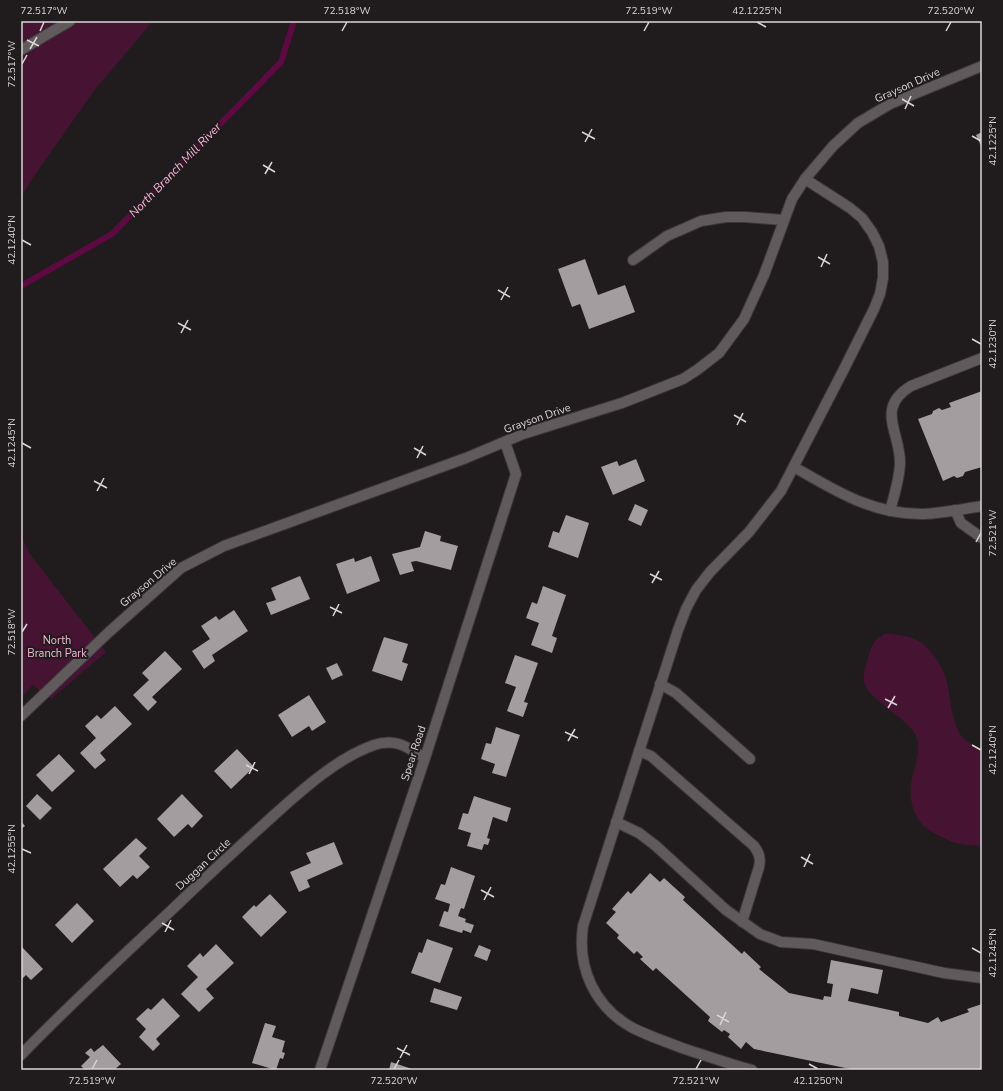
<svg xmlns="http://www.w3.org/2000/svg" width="1003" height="1091" font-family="'Nunito Sans',sans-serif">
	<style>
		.green { fill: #461332 }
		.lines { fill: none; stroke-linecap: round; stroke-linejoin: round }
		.stream { stroke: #5e0941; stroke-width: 6 }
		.building { fill: #a39da0 }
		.lane-casing { stroke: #3c383a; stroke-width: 12 }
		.street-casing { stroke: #3c383a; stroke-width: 12 }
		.secondary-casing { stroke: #3c383a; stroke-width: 12 }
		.lane { stroke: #605a5d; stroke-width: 10 }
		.street { stroke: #605a5d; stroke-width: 10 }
		.secondary { stroke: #605a5d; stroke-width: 10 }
		.ticks { fill: none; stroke: #dad6d8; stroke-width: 1.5 }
		.labels { text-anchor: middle; stroke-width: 4; stroke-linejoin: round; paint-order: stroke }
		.street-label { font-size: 11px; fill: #dad6d8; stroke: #201c1e }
		.park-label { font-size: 11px; fill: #fdb5da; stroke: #201c1e }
		.water-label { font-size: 12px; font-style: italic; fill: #fcb5da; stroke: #201c1e }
		.neatline { fill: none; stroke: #dad6d8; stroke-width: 1.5 }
		.ticks-label { font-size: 10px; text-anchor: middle; fill: #dad6d8 }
	</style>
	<rect width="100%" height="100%" fill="#201c1e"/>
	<g class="green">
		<path d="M21,21H153L96,88L34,176L21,197Z"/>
		<path d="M21,535L29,553L106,652L51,699L33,685L21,697Z"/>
		<path d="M885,634C897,634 913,636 923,644C933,652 945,670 947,683C951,700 951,718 960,734C964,741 975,746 982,750V846C972,845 961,845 952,842C947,840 943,837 938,835C934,833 929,831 925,827C913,816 909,800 911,783C914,769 921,752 917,738C909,717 866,700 864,681C863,673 866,665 868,658C872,645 873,640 885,634Z"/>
	</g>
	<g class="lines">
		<path class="stream" d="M21,286L112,234L281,62L294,21"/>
	</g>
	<g class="building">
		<path d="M982,132V148L976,135Z"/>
		<path d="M585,259L598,295L625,285L635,312L589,329L580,304L572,307L558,269Z"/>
		<path d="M982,391V467L965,472L963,476L957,478L954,476L943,481L918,419L932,414L933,411L939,408L942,410L951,407L949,403Z"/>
		<path d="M636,459L645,481L613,495L601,467L617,461L619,466Z"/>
		<path d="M635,504L648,510L641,526L628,520Z"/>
		<path d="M566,515L589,523L578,558L548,547L553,531L559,533Z"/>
		<path d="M425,531L441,536L440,541L458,546L451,570L416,561L411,562L414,571L400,575L392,554L420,547Z"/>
		<path d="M371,556L380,581L347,594L336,564L354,558L355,562Z"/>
		<path d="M300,576L310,599L271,615L266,603L276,600L271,588Z"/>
		<path d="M543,586L566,595L552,636L557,638L552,653L531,645L539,623L526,618L532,602L537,604Z"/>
		<path d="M234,610L248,631L212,655L215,661L204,669L192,651L210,639L201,626L216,616L219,620Z"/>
		<path d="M384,637L408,644L402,662L408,664L402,681L372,671Z"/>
		<path d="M165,651L182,669L152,697L157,702L148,711L133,695L149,680L142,673Z"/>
		<path d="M515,655L538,663L524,702L528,703L523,717L507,711L516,687L505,683Z"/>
		<path d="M337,663L343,675L332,680L326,668Z"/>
		<path d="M309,695L326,722L312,731L309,726L292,737L278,715Z"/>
		<path d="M115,706L132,724L100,753L106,760L95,769L80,753L96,738L85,726L97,715L101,719Z"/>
		<path d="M496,727L520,735L506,777L492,773L495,764L481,759L486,743L491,744Z"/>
		<path d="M237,749L254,767L231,789L214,771Z"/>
		<path d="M59,754L75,771L52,792L36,775Z"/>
		<path d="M37,794L52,808L40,820L26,806Z"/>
		<path d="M182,794L203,816L192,828L188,824L174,837L157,819Z"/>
		<path d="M474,796L511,808L507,822L493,817L487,838L490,839L488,845L484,844L482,850L467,846L471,833L458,829L463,813L468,814Z"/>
		<path d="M21,821L25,826L21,829Z"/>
		<path d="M136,838L147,848L139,856L150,867L137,879L133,875L120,887L103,869Z"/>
		<path d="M334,842L343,864L307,880L310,887L299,892L290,872L311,863L306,853Z"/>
		<path d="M451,867L475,876L464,909L461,908L458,916L466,919L465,922L474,925L471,933L463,930L462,933L439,926L444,911L448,912L450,904L435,899L441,884L445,885Z"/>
		<path d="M650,873L660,882L664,878L685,897L683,900L742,954L744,951L761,967L759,969L789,993L823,1000L824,996L831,997L833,984L827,983L831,960L883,970L878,994L851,988L848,1001L899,1012V1016L928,1023L938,1017L941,1022L969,1012L967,1009L982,1004V1070H855L754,1049L746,1042L741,1049L728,1037L730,1034L724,1030L722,1032L708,1021L710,1017L656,968L653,971L640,959L643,957L637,951L634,954L617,938L619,935L606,923L616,912L612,909L628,891L631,894Z"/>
		<path d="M270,894L287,912L261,937L242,917L254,905L256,907Z"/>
		<path d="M77,903L94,921L72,943L55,925Z"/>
		<path d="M427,939L453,948L440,983L411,973L419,952L422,953Z"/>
		<path d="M216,944L234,963L206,989L214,998L199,1012L181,994L198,977L187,966L200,953L203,957Z"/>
		<path d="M479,945L491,950L487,961L474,956Z"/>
		<path d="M22,947L43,969L31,980L26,975L21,980V948Z"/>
		<path d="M434,988L462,997L457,1010L430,1002Z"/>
		<path d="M163,998L180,1016L156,1039L160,1044L153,1051L139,1037L146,1029L136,1019L148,1008L151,1010Z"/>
		<path d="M265,1023L276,1026L272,1037L285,1041L282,1052L285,1053L283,1059L280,1058L276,1070L252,1063Z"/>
		<path d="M103,1045L121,1064L114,1070H85L81,1066L90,1057L85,1053L91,1048L94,1052Z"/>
		<path d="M391,1062L412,1069L411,1070H389Z"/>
	</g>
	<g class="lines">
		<defs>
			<g id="lane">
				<path d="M633,260L667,236L701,221L726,217H745L783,220"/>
				<path d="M794,467C836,491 873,515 924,514C944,513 963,509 982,506"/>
				<path d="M955,510L961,523L982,538"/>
				<path d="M890,511C894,495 900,478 900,462C900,432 875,408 911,386L982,358"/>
				<path d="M660,684L676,693L750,759"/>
				<path d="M639,751L651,756L754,846C759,853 761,858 759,867L742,922"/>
				<path d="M616,822L639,833L656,846L726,910L760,934L781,942L813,944L944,973L982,978"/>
				<path d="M752,1070C729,1064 707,1056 685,1049C667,1042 648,1036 631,1027C594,1006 577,967 583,926L678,630L686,609L696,590L710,572L749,532L781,491L844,369L874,309L880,294L883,278V262L879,246L872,232L862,218L850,208L805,179"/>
			</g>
			<g id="street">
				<path d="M21,1055C71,1003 125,954 178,904C209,874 241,845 273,816C302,790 337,758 374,745C396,738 407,747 425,758"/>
				<path d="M320,1070L425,758L516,474L505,442"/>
			</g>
			<g id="secondary">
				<path d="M21,50L70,21"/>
				<path d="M21,716L109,632L181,568L224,546L466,458L523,434L622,403L683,379L697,370L719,353L744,319L764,275L792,199L805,179L833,146L858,123L890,104L982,66"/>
			</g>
		</defs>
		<use href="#lane" class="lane-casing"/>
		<use href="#street" class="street-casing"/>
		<use href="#secondary" class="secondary-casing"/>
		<use href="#lane" class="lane"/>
		<use href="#street" class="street"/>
		<use href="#secondary" class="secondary"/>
	</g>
	<path class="ticks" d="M757,22L766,27M40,31L44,22M342,31L347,22M644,31L649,22M946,31L951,22M27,40L39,46M30,49L37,37M22,64L27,55M902,99L914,106M905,109L911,96M582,132L595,139M972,136L981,141M585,142L592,129M263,165L275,172M265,174L272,162M22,240L31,245M818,257L830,264M821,267L827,254M498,290L510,297M501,300L508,287M178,323L191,330M181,333L188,320M972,339L981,344M734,415L746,422M737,425L743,413M22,443L31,448M414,448L426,455M417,458L423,446M94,481L107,488M97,491L104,478M976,542L981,533M650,574L662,580M652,583L659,571M330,607L342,613M333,616L339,604M22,632L27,624M885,699L897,705M888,708L895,696M565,732L578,738M568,741L575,729M972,745L981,750M246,765L258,771M249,774L255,762M22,849L31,853M801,857L813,864M804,867L810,854M481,890L494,897M484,900L491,887M162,923L174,930M165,932L171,920M972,948L981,953M717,1015L729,1022M720,1025L726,1012M397,1048L410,1055M400,1058L407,1045M809,1064L818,1069M92,1069L97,1060M394,1069L399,1060M696,1069L701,1060"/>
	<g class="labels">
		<g class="street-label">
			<text transform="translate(907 85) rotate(-24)" y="4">Grayson Drive</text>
			<text transform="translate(537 418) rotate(-19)" y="4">Grayson Drive</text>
			<text transform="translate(148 582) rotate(-40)" y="4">Grayson Drive</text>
			<text transform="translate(413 753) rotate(-72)" y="4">Spear Road</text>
			<text transform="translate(203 864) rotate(-43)" y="4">Duggan Circle</text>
		</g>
		<g class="park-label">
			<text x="57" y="644">North<tspan x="57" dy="13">Branch Park</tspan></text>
		</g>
		<g class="water-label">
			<text transform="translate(175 170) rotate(-46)" y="4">North Branch Mill River</text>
		</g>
	</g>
	<rect width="1003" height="1091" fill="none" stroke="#201c1e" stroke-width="44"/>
	<rect x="22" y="22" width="959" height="1047" class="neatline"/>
	<g class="ticks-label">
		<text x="44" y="14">72.517°W</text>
		<text x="347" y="14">72.518°W</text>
		<text x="649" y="14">72.519°W</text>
		<text x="757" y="14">42.1225°N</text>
		<text x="951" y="14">72.520°W</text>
		<text transform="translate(11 64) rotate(-90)" y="4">72.517°W</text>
		<text transform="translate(992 141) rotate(-90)" y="4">42.1225°N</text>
		<text transform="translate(11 240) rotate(-90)" y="4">42.1240°N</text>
		<text transform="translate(992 344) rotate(-90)" y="4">42.1230°N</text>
		<text transform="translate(11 443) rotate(-90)" y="4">42.1245°N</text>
		<text transform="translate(992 533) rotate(-90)" y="4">72.521°W</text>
		<text transform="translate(11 632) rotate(-90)" y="4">72.518°W</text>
		<text transform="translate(992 750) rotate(-90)" y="4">42.1240°N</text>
		<text transform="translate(11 849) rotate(-90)" y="4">42.1255°N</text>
		<text transform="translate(992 953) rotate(-90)" y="4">42.1245°N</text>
		<text x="92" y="1084">72.519°W</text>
		<text x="394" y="1084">72.520°W</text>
		<text x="696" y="1084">72.521°W</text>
		<text x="818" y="1084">42.1250°N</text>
	</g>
</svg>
